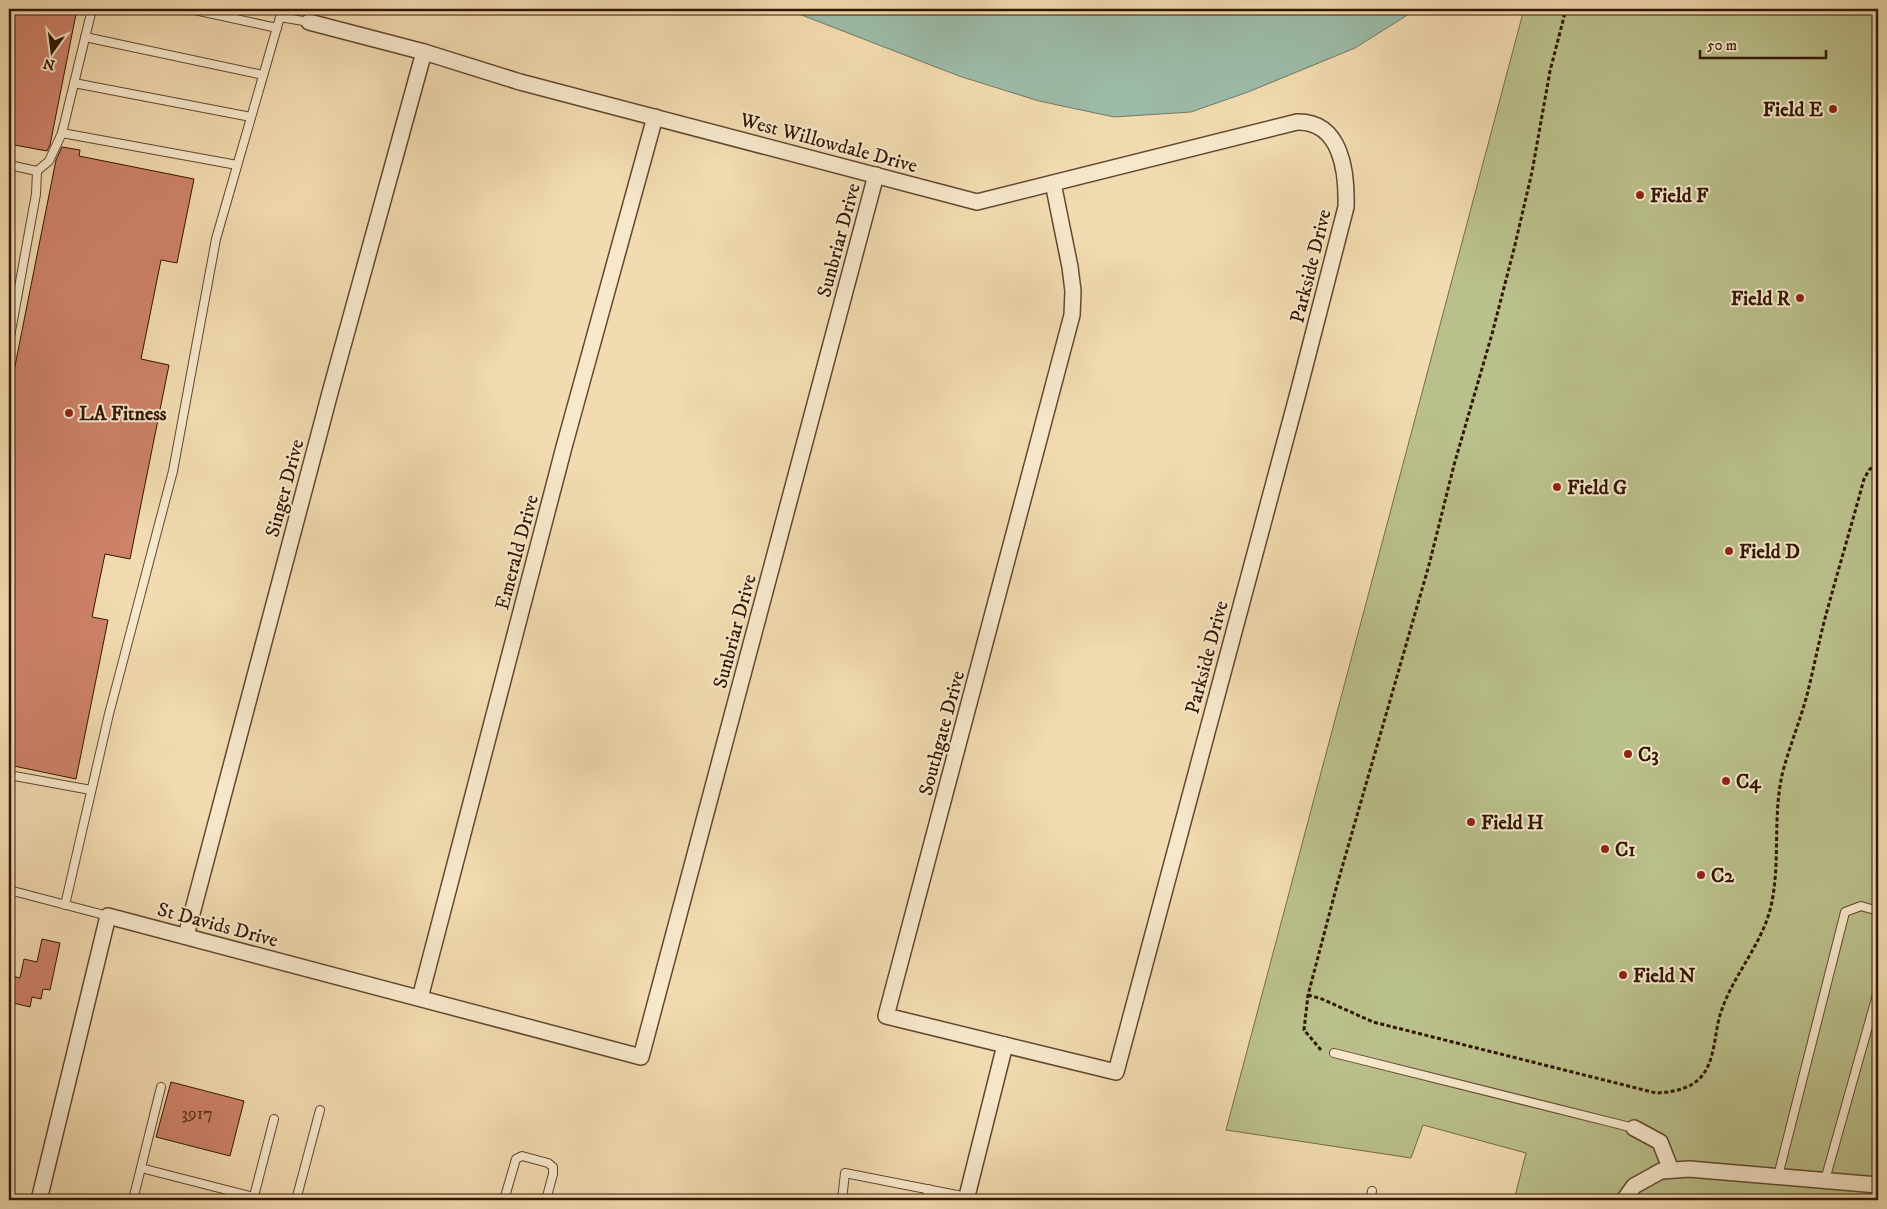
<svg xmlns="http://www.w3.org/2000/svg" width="1887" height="1209" font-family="'IM FELL DW Pica',serif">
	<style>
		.green { fill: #bac08b; stroke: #766b47 }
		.water { fill: #9cbba8; stroke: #727966 }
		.building { fill: #ce8269; stroke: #321603 }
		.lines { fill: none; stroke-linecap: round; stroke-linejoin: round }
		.service-casing { stroke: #62472e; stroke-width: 10 }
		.minor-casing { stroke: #62472e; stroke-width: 18 }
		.path { stroke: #321603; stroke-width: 3; stroke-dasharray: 4 2.5; stroke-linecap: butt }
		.service { stroke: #f7e8cc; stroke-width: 8 }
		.minor { stroke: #f7e8cc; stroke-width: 15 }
		.poi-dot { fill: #8f2418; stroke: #f7e8cc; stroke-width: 2 }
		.labels { text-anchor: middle; stroke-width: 4; stroke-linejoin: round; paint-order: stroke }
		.number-label { font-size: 18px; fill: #59311c }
		.poi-label { font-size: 20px; font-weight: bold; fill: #321603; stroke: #f7e8cc; text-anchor: start }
		.street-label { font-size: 20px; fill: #321603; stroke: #f7e8cc }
	</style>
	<rect width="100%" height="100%" fill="#f2dbb0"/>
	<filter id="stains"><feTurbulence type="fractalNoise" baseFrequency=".004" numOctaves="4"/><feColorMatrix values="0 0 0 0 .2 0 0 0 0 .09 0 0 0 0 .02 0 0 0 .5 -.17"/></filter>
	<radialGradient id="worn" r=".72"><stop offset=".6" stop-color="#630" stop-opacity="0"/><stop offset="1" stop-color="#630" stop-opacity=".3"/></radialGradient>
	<path class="green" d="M1524,9H1878V1200H1514L1526,1153L1423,1125L1411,1158L1226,1130Z"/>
	<path class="water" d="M790,9H1417L1355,48L1248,92L1191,112L1114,117L1039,101L959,76L799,14Z"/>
	<g class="building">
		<path d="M9,9H77L50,145L47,151L9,144Z"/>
		<path d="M62,147L80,150L79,156L194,179L177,263L161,260L141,359L169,365L130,559L105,554L92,617L108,620L76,779L9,765V396L56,160Z"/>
		<path d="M42,939L60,943L50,990L43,989L41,999L32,997L30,1007L9,1002V975L20,978L24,959L37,962Z"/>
		<path d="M171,1082L244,1101L230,1156L156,1137Z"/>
	</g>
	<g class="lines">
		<defs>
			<g id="service">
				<path d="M190,9L277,28"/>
				<path d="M85,37L263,75"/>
				<path d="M74,83L251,117"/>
				<path d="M62,133L92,9"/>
				<path d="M9,165L37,171"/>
				<path d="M9,342L36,194L37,171L49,161L62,133L237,165"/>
				<path d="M9,775L91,790"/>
				<path d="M9,890L108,916"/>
				<path d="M65,905L109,714L173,471L216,239L280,17L309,22"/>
				<path d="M1334,1053L1634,1128"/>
				<path d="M141,1168L254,1197"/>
				<path d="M1778,1176L1845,912L1861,906L1878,911"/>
				<path d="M1825,1180L1878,991"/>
				<path d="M133,1200L161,1087"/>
				<path d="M253,1200L274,1119"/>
				<path d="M296,1200L320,1110"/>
				<path d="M504,1200L516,1159L522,1156L548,1163L553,1167V1174L546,1200"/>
				<path d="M842,1200L845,1173L967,1197"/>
				<path d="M926,1200L929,1189"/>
				<path d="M1370,1200L1372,1191"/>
			</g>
			<g id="minor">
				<path d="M309,22L424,52L520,82L977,202L1297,122C1342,121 1347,173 1346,207L1298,393L1116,1072L886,1016L1072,315L1073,291L1070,267L1053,183"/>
				<path d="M186,936L331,389L424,52"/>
				<path d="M420,998L564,447L655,117"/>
				<path d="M1634,1128L1660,1142L1671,1170"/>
				<path d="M39,1200L108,916L641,1057L876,175"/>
				<path d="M966,1200L1005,1045"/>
				<path d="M1624,1200L1634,1186L1661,1171L1689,1169L1878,1185"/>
			</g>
		</defs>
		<use href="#service" class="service-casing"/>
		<use href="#minor" class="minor-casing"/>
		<g class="path">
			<path d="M1308,995L1322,999L1373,1022L1656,1093C1672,1092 1689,1090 1701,1077C1716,1060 1714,1032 1721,1012C1733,975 1762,945 1771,906C1781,862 1772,815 1783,771C1790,745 1800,721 1807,695C1813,671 1818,646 1824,622C1837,574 1851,527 1864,479L1869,470L1878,462"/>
			<path d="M1321,1050L1304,1030L1308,995L1337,885L1429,565L1454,465L1492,334L1514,249L1532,172L1550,71L1566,9"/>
		</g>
		<use href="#service" class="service"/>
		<use href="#minor" class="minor"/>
	</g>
	<g class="poi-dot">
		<circle cx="1833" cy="109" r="5"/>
		<circle cx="1640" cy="195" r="5"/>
		<circle cx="1800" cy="298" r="5"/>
		<circle cx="69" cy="413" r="5"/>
		<circle cx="1557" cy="487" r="5"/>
		<circle cx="1729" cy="551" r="5"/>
		<circle cx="1628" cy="754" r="5"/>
		<circle cx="1726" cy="781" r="5"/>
		<circle cx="1471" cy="822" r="5"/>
		<circle cx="1605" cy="849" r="5"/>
		<circle cx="1701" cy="875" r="5"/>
		<circle cx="1623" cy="975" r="5"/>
	</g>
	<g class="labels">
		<g class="number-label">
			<text x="197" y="1119">3917</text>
		</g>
		<g class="poi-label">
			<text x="1823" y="116" text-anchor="end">Field E</text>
			<text x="1650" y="202">Field F</text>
			<text x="1790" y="305" text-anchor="end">Field R</text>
			<text x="79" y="420">LA Fitness</text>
			<text x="1567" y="494">Field G</text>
			<text x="1739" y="558">Field D</text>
			<text x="1638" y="761">C3</text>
			<text x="1736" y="788">C4</text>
			<text x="1481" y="829">Field H</text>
			<text x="1615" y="856">C1</text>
			<text x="1711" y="882">C2</text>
			<text x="1633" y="982">Field N</text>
		</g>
		<g class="street-label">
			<text transform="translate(829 142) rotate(15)" y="7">West Willowdale Drive</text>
			<text transform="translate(838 240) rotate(-75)" y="7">Sunbriar Drive</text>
			<text transform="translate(1310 266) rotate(-76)" y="7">Parkside Drive</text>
			<text transform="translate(284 488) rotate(-75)" y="7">Singer Drive</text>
			<text transform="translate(516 552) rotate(-75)" y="7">Emerald Drive</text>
			<text transform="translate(734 631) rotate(-75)" y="7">Sunbriar Drive</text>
			<text transform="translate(1206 657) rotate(-75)" y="7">Parkside Drive</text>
			<text transform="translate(941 733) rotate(-75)" y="7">Southgate Drive</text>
			<text transform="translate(218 924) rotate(15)" y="7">St Davids Drive</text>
		</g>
	</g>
	<rect width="1887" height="1209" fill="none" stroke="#f2dbb0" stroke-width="30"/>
	<rect x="10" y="10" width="1867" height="1189" fill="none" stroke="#321603" stroke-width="2.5"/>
	<rect x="15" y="15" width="1857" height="1179" fill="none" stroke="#321603"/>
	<g transform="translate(52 52) rotate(194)" stroke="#f7e8cc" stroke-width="4" paint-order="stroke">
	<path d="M0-4L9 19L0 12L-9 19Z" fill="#321603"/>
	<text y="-8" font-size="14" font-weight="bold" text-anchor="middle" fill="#321603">N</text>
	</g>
	<path d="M1700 50v8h126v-8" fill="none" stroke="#321603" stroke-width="2.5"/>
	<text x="1707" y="50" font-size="15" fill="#321603" stroke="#f7e8cc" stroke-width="4" paint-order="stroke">50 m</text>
	<rect width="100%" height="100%" filter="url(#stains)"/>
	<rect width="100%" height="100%" fill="url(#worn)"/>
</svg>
